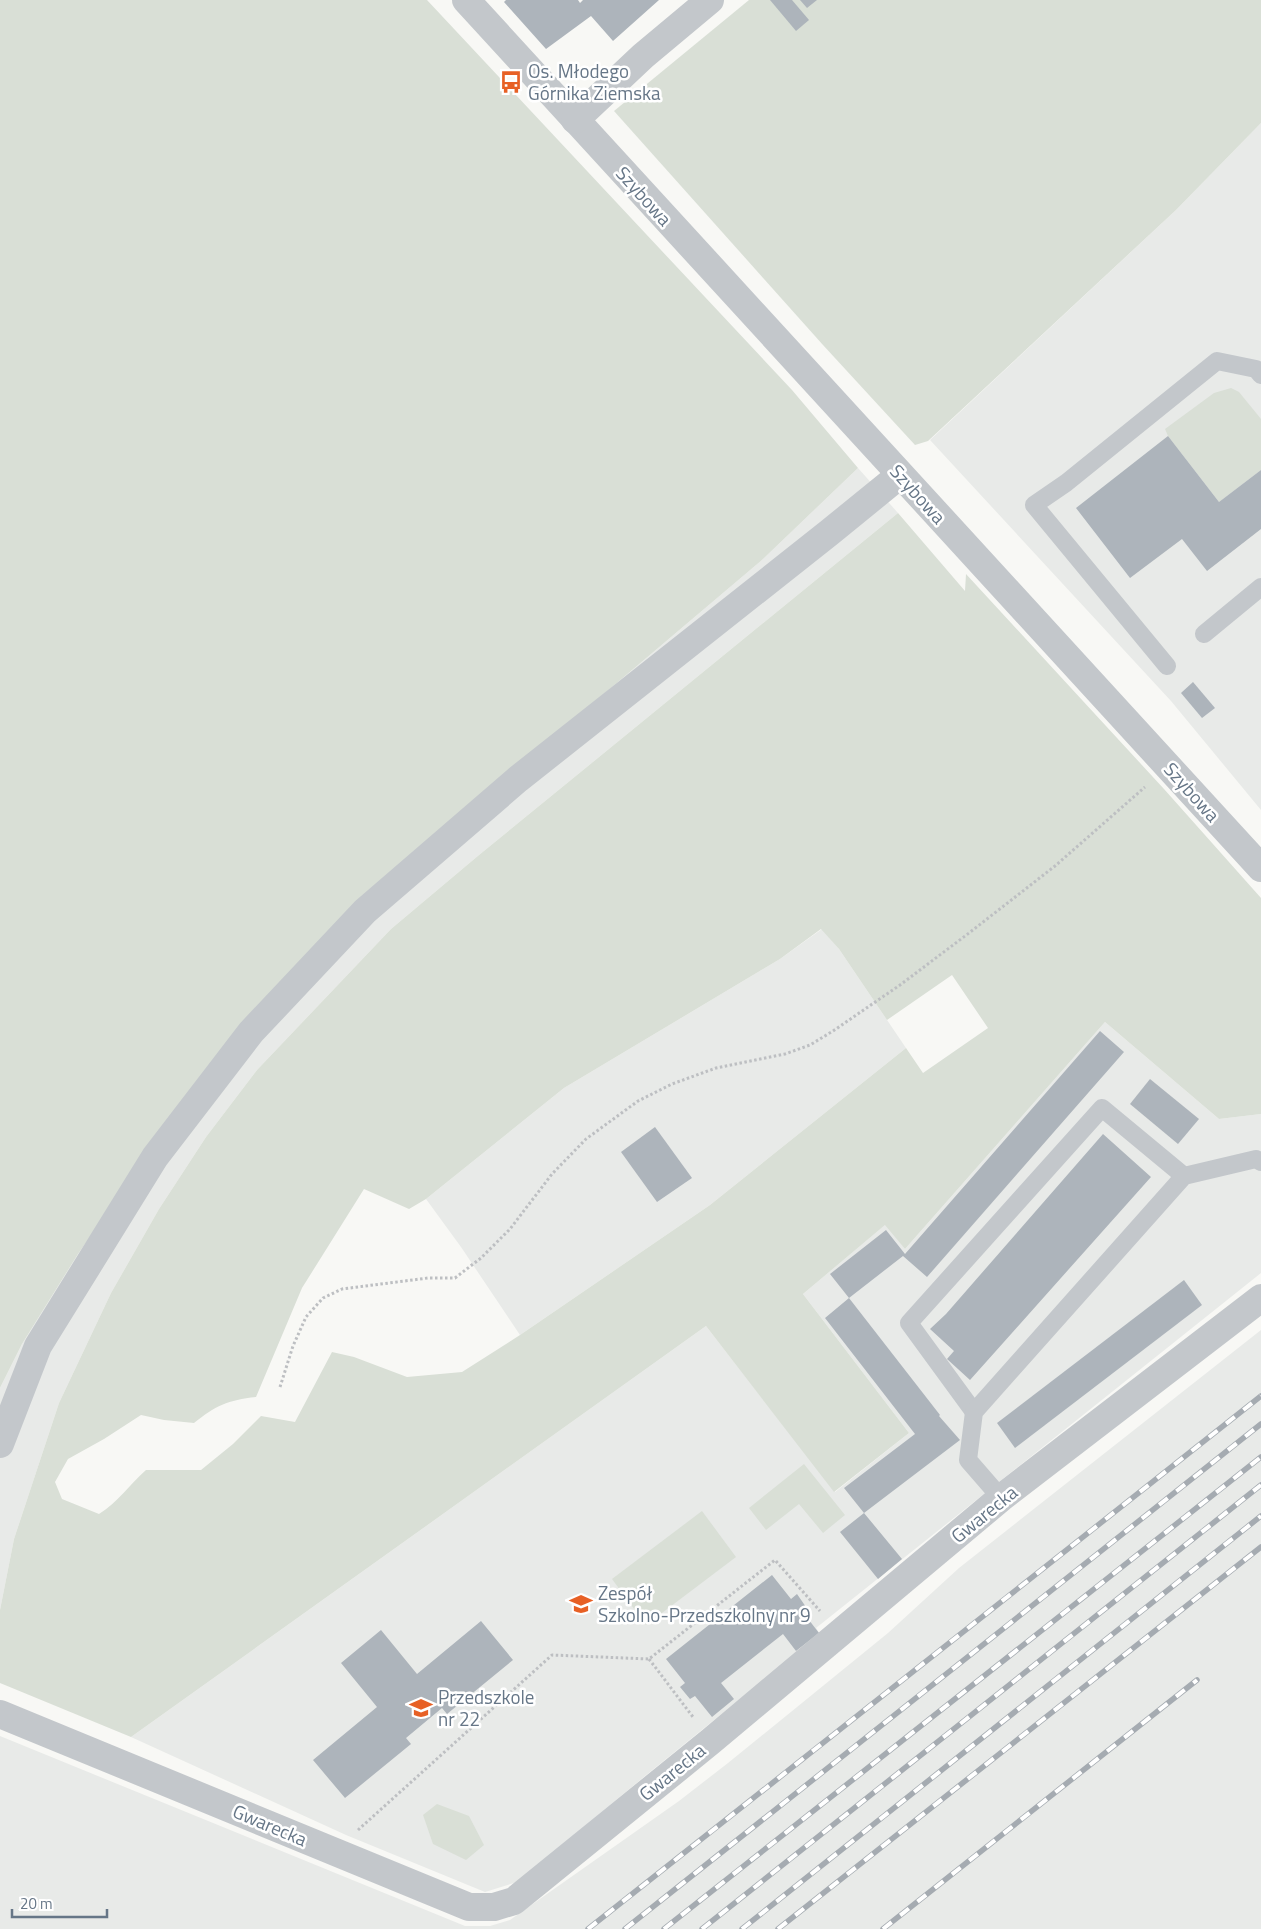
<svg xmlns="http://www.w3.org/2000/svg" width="1261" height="1929" font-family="'Titillium Web',sans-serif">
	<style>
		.built { fill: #e8eae8 }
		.green { fill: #d9dfd6; fill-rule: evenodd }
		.building { fill: #adb4bb }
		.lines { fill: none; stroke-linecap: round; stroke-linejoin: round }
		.path { stroke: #bdbfc2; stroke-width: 3; stroke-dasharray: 2.5 2.5; stroke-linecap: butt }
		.service { stroke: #c3c7cb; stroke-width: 18 }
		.minor { stroke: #c3c7cb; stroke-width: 28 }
		.rail-casing { stroke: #a5abb1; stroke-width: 5.5 }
		.rail { stroke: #fff; stroke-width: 4; stroke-dasharray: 11; stroke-linecap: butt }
		.labels { text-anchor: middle; stroke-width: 5; stroke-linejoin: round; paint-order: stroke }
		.poi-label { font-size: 19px; fill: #667687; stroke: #fff; text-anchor: start }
		.street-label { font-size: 19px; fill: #667687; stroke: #fff }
	</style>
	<rect width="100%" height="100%" fill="#f8f8f5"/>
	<g class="built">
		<path d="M1261,123V810L1171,701L930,440L1176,210Z"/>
		<path d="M858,468L898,513L479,855L391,929L257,1070L206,1137L159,1209L111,1293L59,1403L14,1539L0,1610V1388L22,1344L78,1254L164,1130L429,842L762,560Z"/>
		<path d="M822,929L839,949L906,1048L710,1205L520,1335L461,1247L426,1199L564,1088L780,959Z"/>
		<path d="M1105,1022L1219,1119L1261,1114V1273L816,1628L820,1634L645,1776L517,1882L485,1892L346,1835L131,1737L706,1326L835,1492L909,1433L803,1294L886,1224L905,1249Z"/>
		<path d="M1261,1330V1929H0V1736L465,1926H490L510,1920L679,1801L728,1763L888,1633L959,1568Z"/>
	</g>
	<g class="green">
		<path d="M0,0H427L792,390L858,468L762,560L429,842L164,1130L78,1254L22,1344L0,1388Z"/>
		<path d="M749,0H1261V123L1176,210L928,441L915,445L823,345L614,111Z"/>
		<path d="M1231,388L1239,392L1261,419V470L1219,502L1168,436L1165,429L1214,393Z"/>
		<path d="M898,513L965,591L966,574L1164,789L1261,898V1114L1219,1119L1105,1022L905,1249L885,1225L803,1294L909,1433L834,1492L706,1326L131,1737L0,1683V1610L14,1539L59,1403L111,1293L159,1209L206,1137L257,1070L391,929L479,855ZM821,929L839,949L887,1020L952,975L988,1028L923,1073L906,1048L710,1205L520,1335L462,1372L407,1377L354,1357L332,1352L295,1422L261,1416L233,1444L201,1470H146C130,1484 117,1503 99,1514L62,1499L55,1482L68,1459L104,1439L141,1415L164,1420L194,1423C215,1406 228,1400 256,1397L302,1288L364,1189L409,1209L426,1199L564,1088L780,959Z"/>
		<path d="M804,1464L845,1515L823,1533L799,1504L766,1530L749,1508Z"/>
		<path d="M702,1511L736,1557L646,1625L612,1579Z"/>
		<path d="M437,1804L469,1816L484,1845L466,1860L433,1844L423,1815Z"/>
	</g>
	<g class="building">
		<path d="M506,0H578L580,3L583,0H659L613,41L591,16L546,49L504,2Z"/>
		<path d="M770,0H792L809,20L796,31Z"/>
		<path d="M800,0H817L807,8Z"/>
		<path d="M1168,436L1219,502L1261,470V529L1207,571L1182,539L1130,578L1076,508Z"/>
		<path d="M1193,682L1215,708L1202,718L1181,693Z"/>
		<path d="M1100,1031L1124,1052L927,1277L903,1256L849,1298L940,1415L939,1416L960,1440L864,1513L902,1559L878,1579L840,1532L864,1513L844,1488L915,1434L825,1318L849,1298L830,1274L886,1230L905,1254Z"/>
		<path d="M1150,1079L1199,1119L1178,1144L1130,1104Z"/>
		<path d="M655,1127L692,1178L657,1202L621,1152Z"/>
		<path d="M1103,1134L1151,1177L970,1380L947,1359L954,1351L930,1329L946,1314Z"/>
		<path d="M1184,1280L1202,1305L1015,1448L997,1423Z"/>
		<path d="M772,1575L791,1599L797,1594L806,1607L802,1611L819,1633L796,1651L783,1634L721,1683L734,1699L712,1717L695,1696L690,1699L680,1687L685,1683L666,1659Z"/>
		<path d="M481,1621L513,1660L447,1714L442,1708L406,1738L411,1744L345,1798L313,1760L377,1707L341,1663L381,1630L417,1674Z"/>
	</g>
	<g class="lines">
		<g class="path">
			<path d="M280,1387L293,1346L306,1317L323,1298L342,1289L428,1278H455L481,1258L510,1229L552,1174L586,1139L638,1101L672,1084L716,1068L785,1054L810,1045L833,1031L900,985L969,933L1055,866L1145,787"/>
			<path d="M649,1659L693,1717"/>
			<path d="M358,1830L552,1655L649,1659L775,1560L820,1611"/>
		</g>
		<g class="service">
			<path d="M1204,634L1261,587"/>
			<path d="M1167,666L1034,505L1066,483L1217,361L1256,369L1261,375"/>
			<path d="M974,1412L909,1323L1102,1108L1184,1176"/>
			<path d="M1001,1498L968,1460L974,1412L1184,1176L1256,1159L1261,1162"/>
		</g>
		<g class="minor">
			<path d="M466,0L1261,868"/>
			<path d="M575,120L643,56L710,0"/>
			<path d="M0,1444L38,1346L155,1157L251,1032L365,911L518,779L830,532L900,475"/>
			<path d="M0,1714L469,1907H494L514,1901L711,1741L1001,1498L1261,1298"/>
		</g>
		<defs>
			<g id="rail">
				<path d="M588,1929L1261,1396"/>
				<path d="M625,1929L1261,1424"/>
				<path d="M664,1929L1261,1457"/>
				<path d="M702,1929L1261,1485"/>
				<path d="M742,1929L1261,1516"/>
				<path d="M778,1929L1261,1547"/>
				<path d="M883,1929L1197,1680"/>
			</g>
		</defs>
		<use href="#rail" class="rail-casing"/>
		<use href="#rail" class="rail"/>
	</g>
	<defs>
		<symbol id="bus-bare" viewBox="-9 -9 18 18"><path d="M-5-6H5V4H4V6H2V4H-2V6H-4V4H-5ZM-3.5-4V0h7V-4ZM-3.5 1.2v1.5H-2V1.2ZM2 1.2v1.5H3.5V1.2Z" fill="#e76025" stroke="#fff" stroke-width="2.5" paint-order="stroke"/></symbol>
		<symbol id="school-bare" viewBox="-9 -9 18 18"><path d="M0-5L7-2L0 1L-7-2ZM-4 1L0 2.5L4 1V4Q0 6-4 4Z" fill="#e76025" stroke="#fff" stroke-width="2.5" paint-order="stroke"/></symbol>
	</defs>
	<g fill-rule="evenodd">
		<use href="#bus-bare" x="495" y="66" width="32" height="32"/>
		<use href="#school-bare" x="565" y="1588" width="32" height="32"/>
		<use href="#school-bare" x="405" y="1692" width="32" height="32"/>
	</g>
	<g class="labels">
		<g class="poi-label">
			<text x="528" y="78">Os. Młodego<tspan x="528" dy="22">Górnika Ziemska</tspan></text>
			<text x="598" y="1600">Zespół<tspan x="598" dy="22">Szkolno-Przedszkolny nr 9</tspan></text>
			<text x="438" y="1704">Przedszkole<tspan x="438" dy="22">nr 22</tspan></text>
		</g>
		<g class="street-label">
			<text transform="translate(644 196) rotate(48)" y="7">Szybowa</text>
			<text transform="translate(918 494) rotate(48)" y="7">Szybowa</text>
			<text transform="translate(1192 792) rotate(48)" y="7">Szybowa</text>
			<text transform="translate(984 1514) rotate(-39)" y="7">Gwarecka</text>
			<text transform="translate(672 1772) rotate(-39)" y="7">Gwarecka</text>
			<text transform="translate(270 1825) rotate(23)" y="7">Gwarecka</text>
		</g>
	</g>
	<path d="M12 1909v8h95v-8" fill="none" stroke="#667687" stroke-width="2.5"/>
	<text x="20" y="1909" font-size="15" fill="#667687" stroke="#ffffff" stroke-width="4" paint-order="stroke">20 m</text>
</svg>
